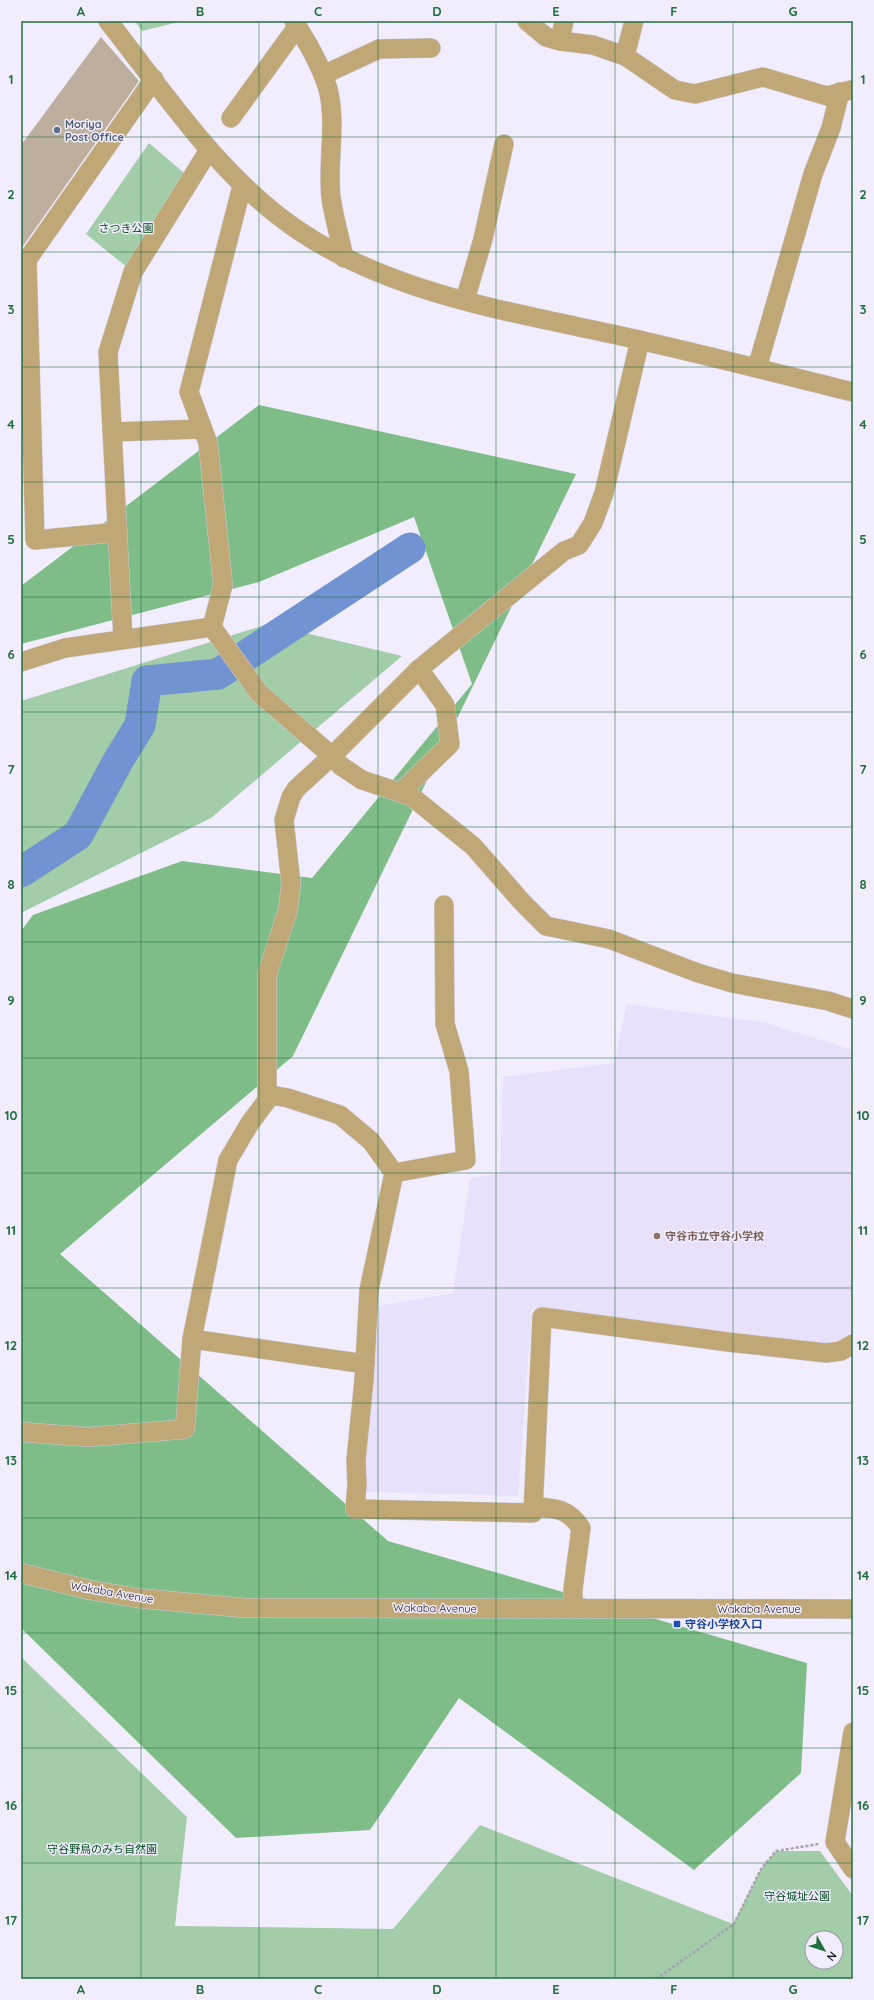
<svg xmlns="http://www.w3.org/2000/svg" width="874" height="2000" font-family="Quicksand,'Noto Sans JP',sans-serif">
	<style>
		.built { fill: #e9e0fc }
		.green { fill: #a3cca8; fill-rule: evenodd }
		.forest { fill: #7ebd87 }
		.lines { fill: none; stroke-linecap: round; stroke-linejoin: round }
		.river { stroke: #7193d1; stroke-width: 31 }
		.building { fill: #bdaf9d }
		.minor-casing { stroke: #cfcbda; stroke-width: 20 }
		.path { stroke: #a6a2af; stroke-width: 2.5; stroke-dasharray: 3 2; stroke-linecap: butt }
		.minor { stroke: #c0a776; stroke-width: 19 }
		.grid { fill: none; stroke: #1f6f3f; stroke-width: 1; stroke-opacity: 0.55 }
		.service-dot { fill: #5c6f8a; stroke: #f2edfe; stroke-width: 1.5 }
		.education-dot { fill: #8d6e63; stroke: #f2edfe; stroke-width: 1.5 }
		.transit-dot { fill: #1a4fb4; stroke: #f2edfe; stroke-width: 1.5 }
		.labels { text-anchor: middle; stroke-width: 3; stroke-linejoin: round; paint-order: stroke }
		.service-label { font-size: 11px; font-weight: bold; fill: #4e5e75; stroke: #f2edfe; text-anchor: start }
		.park-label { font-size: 11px; fill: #004b1a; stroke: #f2edfe }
		.education-label { font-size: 11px; font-weight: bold; fill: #785e54; stroke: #f2edfe; text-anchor: start }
		.street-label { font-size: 11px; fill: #18161d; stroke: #f2edfe }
		.transit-label { font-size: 11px; font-weight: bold; fill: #164399; stroke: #f2edfe; text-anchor: start }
		.neatline { fill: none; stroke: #1f6f3f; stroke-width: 1.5 }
		.grid-label { font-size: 13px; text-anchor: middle; font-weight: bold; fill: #1f6f3f }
	</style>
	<rect width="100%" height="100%" fill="#f2edfe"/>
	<path class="built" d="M627,1004L767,1023L853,1050V1328L848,1337L828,1345L532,1308L518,1496L363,1492L379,1306L453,1293L470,1178L500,1174L503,1077L614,1063Z"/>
	<g class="green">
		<path d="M135,21H183L142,31Z"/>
		<path d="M149,143L191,179L133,272L86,234Z"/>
		<path d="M268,624L402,656L211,818L21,913V701Z"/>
		<path d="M21,1657L187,1817L175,1926L393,1929L480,1825L733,1924L761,1869L776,1851H820L853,1896V1979H21ZM812,1938H836V1962H812Z"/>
	</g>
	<path class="forest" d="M259,405L576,474L293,1056L60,1254L388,1541L807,1663L801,1773L694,1870L459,1698L370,1830L236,1838L21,1628V931L33,915L182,861L312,878L472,684L414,517L259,582L21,644V586Z"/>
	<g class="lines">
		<path class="river" d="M21,872L78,835L118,761L140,725L147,681L218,674L410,548"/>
	</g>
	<path class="building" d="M101,37L139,81L21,249V142L24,141Z"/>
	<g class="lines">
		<defs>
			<g id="minor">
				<path d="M108,21C160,87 210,162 276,214C372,291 504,310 621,336C698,353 776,373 853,392"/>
				<path d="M294,21C307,42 321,65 328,89C337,124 327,162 331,198C334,218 340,238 344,258"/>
				<path d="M527,21L546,37L560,41L593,45L625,56"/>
				<path d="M634,21L625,56L675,90L695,94L763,77L827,96L851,90"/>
				<path d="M560,41L564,21"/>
				<path d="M323,75L379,49L431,48"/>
				<path d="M231,118L297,27"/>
				<path d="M465,300L483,239L504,144"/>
				<path d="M757,368L813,174L831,128L840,92"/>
				<path d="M112,432L202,429"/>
				<path d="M118,532L35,540L27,260L154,79"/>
				<path d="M212,627L223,585L208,443L189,392L242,186"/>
				<path d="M123,639L108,352L133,272L209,150"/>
				<path d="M21,662L65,648L212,627L259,693L332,756L341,766L362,780L411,796L473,846L522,902L546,926L609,939L698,973L732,983L828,1001L853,1009"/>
				<path d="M400,793L450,744L445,705L419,669"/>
				<path d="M267,1098V975L288,910L291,884L284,820L291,797L296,789L332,756L419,669L564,551L579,545L593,523L604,493L640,340"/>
				<path d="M394,1173L466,1160L459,1071L445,1024L444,905"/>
				<path d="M192,1339L365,1364"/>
				<path d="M21,1432L89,1437L185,1429L192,1339L228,1160L250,1123L271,1095L288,1098L340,1115L371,1141L394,1173L369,1290L364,1380L356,1460L357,1484L355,1509L533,1513L542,1317L728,1342L826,1353L841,1351L853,1344"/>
				<path d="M533,1507C555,1508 568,1508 581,1528L573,1589V1608"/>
				<path d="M21,1573L90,1590L137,1598L245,1608L853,1609"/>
				<path d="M853,1732L835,1842L853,1869"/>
			</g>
		</defs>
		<use href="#minor" class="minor-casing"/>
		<path class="path" d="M656,1979L734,1924L761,1869L776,1851L819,1844"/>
		<use href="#minor" class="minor"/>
	</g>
	<path class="grid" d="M141,21V1979M259,21V1979M378,21V1979M496,21V1979M615,21V1979M733,21V1979M21,137H853M21,252H853M21,367H853M21,482H853M21,597H853M21,712H853M21,827H853M21,942H853M21,1058H853M21,1173H853M21,1288H853M21,1403H853M21,1518H853M21,1633H853M21,1748H853M21,1863H853"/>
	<circle class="service-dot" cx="57" cy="130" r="4"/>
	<circle class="education-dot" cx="657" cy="1236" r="4"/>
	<rect class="transit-dot" x="673" y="1620" width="8" height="8" rx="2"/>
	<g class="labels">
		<g class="service-label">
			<text x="65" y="128">Moriya<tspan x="65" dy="13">Post Office</tspan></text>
		</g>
		<g class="park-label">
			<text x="126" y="232">さつき公園</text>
			<text x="102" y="1853">守谷野鳥のみち自然園</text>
			<text x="797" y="1900">守谷城址公園</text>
		</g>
		<g class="education-label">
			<text x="665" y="1240">守谷市立守谷小学校</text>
		</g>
		<g class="street-label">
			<text transform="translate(112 1592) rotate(10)" y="4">Wakaba Avenue</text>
			<text transform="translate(435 1608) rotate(1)" y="4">Wakaba Avenue</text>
			<text x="759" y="1613">Wakaba Avenue</text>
		</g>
		<g class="transit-label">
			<text x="685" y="1628">守谷小学校入口</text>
		</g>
	</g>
	<rect width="874" height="2000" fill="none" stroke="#f2edfe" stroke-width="44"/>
	<g transform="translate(824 1950) rotate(129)"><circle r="19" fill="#f2edfe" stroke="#9b97a4"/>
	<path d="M0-3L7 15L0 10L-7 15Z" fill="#1f6f3f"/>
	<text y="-6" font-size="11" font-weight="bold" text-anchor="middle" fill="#18161d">N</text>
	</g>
	<rect x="22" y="22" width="830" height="1956" class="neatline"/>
	<g class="grid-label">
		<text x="81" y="16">A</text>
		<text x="200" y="16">B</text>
		<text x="318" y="16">C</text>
		<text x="437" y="16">D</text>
		<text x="556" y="16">E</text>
		<text x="674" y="16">F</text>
		<text x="793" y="16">G</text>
		<text x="11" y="84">1</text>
		<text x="863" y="84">1</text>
		<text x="11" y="199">2</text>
		<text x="863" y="199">2</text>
		<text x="11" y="314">3</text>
		<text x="863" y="314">3</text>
		<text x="11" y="429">4</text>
		<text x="863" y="429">4</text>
		<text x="11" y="544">5</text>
		<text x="863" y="544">5</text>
		<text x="11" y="659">6</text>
		<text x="863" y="659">6</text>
		<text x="11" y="774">7</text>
		<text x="863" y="774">7</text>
		<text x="11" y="889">8</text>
		<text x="863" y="889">8</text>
		<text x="11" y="1005">9</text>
		<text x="863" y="1005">9</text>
		<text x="11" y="1120">10</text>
		<text x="863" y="1120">10</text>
		<text x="11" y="1235">11</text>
		<text x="863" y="1235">11</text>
		<text x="11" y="1350">12</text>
		<text x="863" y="1350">12</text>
		<text x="11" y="1465">13</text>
		<text x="863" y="1465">13</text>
		<text x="11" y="1580">14</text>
		<text x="863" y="1580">14</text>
		<text x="11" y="1695">15</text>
		<text x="863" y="1695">15</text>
		<text x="11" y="1810">16</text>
		<text x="863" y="1810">16</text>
		<text x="11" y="1925">17</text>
		<text x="863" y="1925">17</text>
		<text x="81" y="1994">A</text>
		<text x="200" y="1994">B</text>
		<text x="318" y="1994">C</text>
		<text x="437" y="1994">D</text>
		<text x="556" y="1994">E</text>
		<text x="674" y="1994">F</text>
		<text x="793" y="1994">G</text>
	</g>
</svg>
